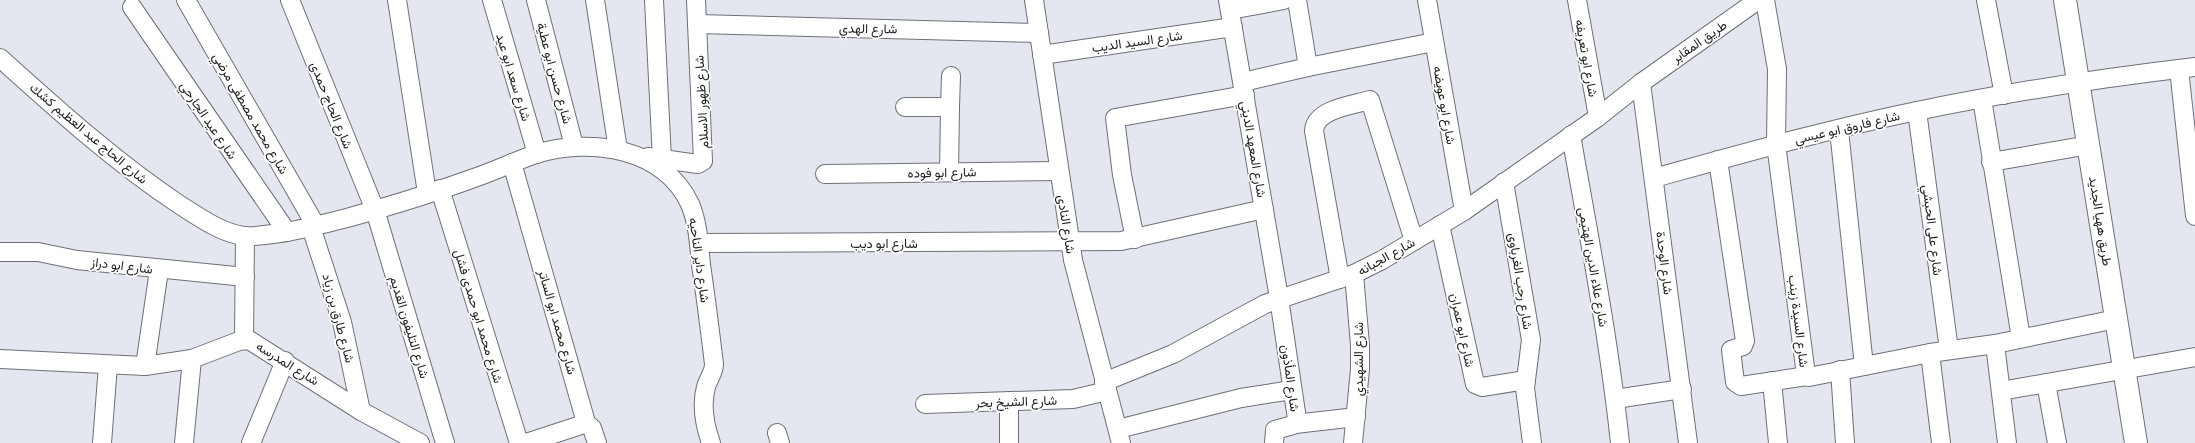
<svg xmlns="http://www.w3.org/2000/svg" width="2195" height="443" font-family="Karla,Vazirmatn,sans-serif">
	<style>
		.lines { fill: none; stroke-linecap: round; stroke-linejoin: round }
		.minor-casing { stroke: #6e7078; stroke-width: 20 }
		.primary-casing { stroke: #6e7078; stroke-width: 24 }
		.minor { stroke: #fff; stroke-width: 18 }
		.primary { stroke: #fff; stroke-width: 22 }
		.labels { text-anchor: middle; stroke-width: 3.5; stroke-linejoin: round; paint-order: stroke }
		.street-label { font-size: 13px; fill: #1d1d21; stroke: #fff }
	</style>
	<rect width="100%" height="100%" fill="#e4e7f0"/>
	<g class="lines">
		<defs>
			<g id="minor">
				<path d="M186,0L316,226"/>
				<path d="M290,0L375,210L445,443"/>
				<path d="M397,0L427,193"/>
				<path d="M492,0L537,154"/>
				<path d="M536,0L574,146"/>
				<path d="M595,0L618,150"/>
				<path d="M654,0L662,159"/>
				<path d="M1034,0L1073,260L1121,443"/>
				<path d="M1228,0L1279,298L1297,419L1293,425L1275,430L1274,443"/>
				<path d="M1427,0L1464,211"/>
				<path d="M1577,0L1598,117"/>
				<path d="M1765,0L1777,69L1776,144L1806,375L1809,377L1930,353L1995,344L2007,443"/>
				<path d="M1986,0L2004,95"/>
				<path d="M132,7L287,232"/>
				<path d="M1230,10L1284,0"/>
				<path d="M697,24L1039,33"/>
				<path d="M1042,55L1233,27"/>
				<path d="M0,58C58,110 115,162 180,205C199,217 221,233 244,236C253,237 264,235 273,234C298,231 322,224 347,218C390,206 433,193 474,178C495,171 515,161 536,154C590,137 664,148 690,204C698,223 699,244 701,265C706,298 710,331 714,364C714,373 708,379 706,387C701,405 705,426 711,443"/>
				<path d="M1308,67L1434,42"/>
				<path d="M2179,69L2195,216"/>
				<path d="M1243,82L1308,67L1297,0"/>
				<path d="M1641,83L1688,443"/>
				<path d="M1982,99L2021,338"/>
				<path d="M905,107H950L949,172"/>
				<path d="M950,107L951,76"/>
				<path d="M1917,111L1949,350"/>
				<path d="M1839,130L1864,366"/>
				<path d="M1571,135C1589,237 1609,339 1620,443"/>
				<path d="M648,157L698,164L703,161L696,0"/>
				<path d="M1718,160L1745,341L1743,346L1731,350L1735,382L1741,386L1807,376"/>
				<path d="M1991,162L2089,145"/>
				<path d="M512,163L585,419L581,425L526,443"/>
				<path d="M825,174L1059,171"/>
				<path d="M1654,178C1741,154 1829,129 1917,111C2009,92 2102,78 2195,67"/>
				<path d="M1504,182L1531,340L1525,388L1532,443"/>
				<path d="M440,189L519,443"/>
				<path d="M1440,225L1475,384L1482,387L1526,380"/>
				<path d="M311,227L342,322L361,411"/>
				<path d="M1135,239L1122,175L1115,118L1245,95"/>
				<path d="M699,243L1121,241L1264,209"/>
				<path d="M0,252H38L77,260L245,277"/>
				<path d="M1340,279L1314,131C1315,109 1353,105 1370,100L1414,241"/>
				<path d="M244,340L245,236"/>
				<path d="M1995,344L2116,319"/>
				<path d="M1930,353L1941,443"/>
				<path d="M0,359L145,366L192,359L239,341L249,340L361,411L420,443"/>
				<path d="M145,366L159,270"/>
				<path d="M1840,370L1845,443"/>
				<path d="M1772,381L1778,443"/>
				<path d="M1104,382L1173,354L1265,304L1354,274L1382,260L1464,211L1598,117L1641,83L1758,0"/>
				<path d="M2046,383L2057,443"/>
				<path d="M2001,391L2195,357"/>
				<path d="M1615,399L1682,389"/>
				<path d="M925,404L1073,399L1107,391"/>
				<path d="M585,422L592,428L597,443"/>
				<path d="M1295,424L1356,417"/>
				<path d="M1118,429L1241,398L1292,390"/>
				<path d="M777,433L780,443"/>
				<path d="M102,443L108,365"/>
				<path d="M184,443L192,359"/>
				<path d="M251,443L285,361"/>
				<path d="M1009,443V401"/>
				<path d="M1353,443L1360,369V345L1354,274"/>
			</g>
			<path id="primary" d="M2065,0L2136,443"/>
		</defs>
		<use href="#minor" class="minor-casing"/>
		<use href="#primary" class="primary-casing"/>
		<use href="#minor" class="minor"/>
		<use href="#primary" class="primary"/>
	</g>
	<g class="labels">
		<g class="street-label">
			<text transform="translate(868 28) rotate(1)" y="5">شارع الهدي</text>
			<text transform="translate(1137 41) rotate(-8)" y="5">شارع السيد الديب</text>
			<text transform="translate(1699 41) rotate(-35)" y="5">طريق المقابر</text>
			<text transform="translate(1587 58) rotate(80)" y="5">شارع ابو تعريفه</text>
			<text transform="translate(555 73) rotate(75)" y="5">شارع حسن ابو عطية</text>
			<text transform="translate(514 77) rotate(73)" y="5">شارع سعد ابو عيد</text>
			<text transform="translate(701 102) rotate(-93)" y="5">شارع ظهور الاسلام</text>
			<text transform="translate(332 105) rotate(68)" y="5">شارع الحاج حمدى</text>
			<text transform="translate(1445 105) rotate(80)" y="5">شارع ابو عويضه</text>
			<text transform="translate(251 113) rotate(60)" y="5">شارع محمد مصطفى مرضي</text>
			<text transform="translate(209 120) rotate(56)" y="5">شارع عيد الجارحي</text>
			<text transform="translate(1847 127) rotate(-13)" y="5">شارع فاروق ابو عيسي</text>
			<text transform="translate(89 133) rotate(40)" y="5">شارع الحاج عبد العظيم كشك</text>
			<text transform="translate(1254 149) rotate(80)" y="5">شارع المعهد الديني</text>
			<text transform="translate(942 172) rotate(-1)" y="5">شارع ابو فوده</text>
			<text transform="translate(2101 221) rotate(81)" y="5">طريق ههيا الجديد</text>
			<text transform="translate(1067 224) rotate(81)" y="5">شارع النادى</text>
			<text transform="translate(1933 230) rotate(83)" y="5">شارع على الحبشي</text>
			<text x="884" y="248">شارع ابو ديب</text>
			<text transform="translate(1386 256) rotate(-29)" y="5">شارع الجبانه</text>
			<text transform="translate(700 260) rotate(82)" y="5">شارع داير الناحيه</text>
			<text transform="translate(1665 263) rotate(83)" y="5">شارع الوحدة</text>
			<text transform="translate(122 265) rotate(7)" y="5">شارع ابو دراز</text>
			<text transform="translate(1594 267) rotate(80)" y="5">شارع علاء الدين الهتيمى</text>
			<text transform="translate(1521 281) rotate(81)" y="5">شارع رجب الغرباوى</text>
			<text transform="translate(479 316) rotate(73)" y="5">شارع محمد ابو حمدى فشل</text>
			<text transform="translate(339 318) rotate(75)" y="5">شارع طارق بن زياد</text>
			<text transform="translate(1799 321) rotate(83)" y="5">شارع السيدة زينب</text>
			<text transform="translate(558 322) rotate(74)" y="5">شارع محمد ابو الساتر</text>
			<text transform="translate(410 327) rotate(73)" y="5">شارع التليفون القديم</text>
			<text transform="translate(1463 330) rotate(78)" y="5">شارع ابو عمران</text>
			<text transform="translate(1358 359) rotate(-90)" y="5">شارع الشهيدي</text>
			<text transform="translate(288 363) rotate(32)" y="5">شارع المدرسه</text>
			<text transform="translate(1291 378) rotate(82)" y="5">شارع المأذون</text>
			<text transform="translate(1016 401) rotate(-2)" y="5">شارع الشيخ بحر</text>
		</g>
	</g>
</svg>
